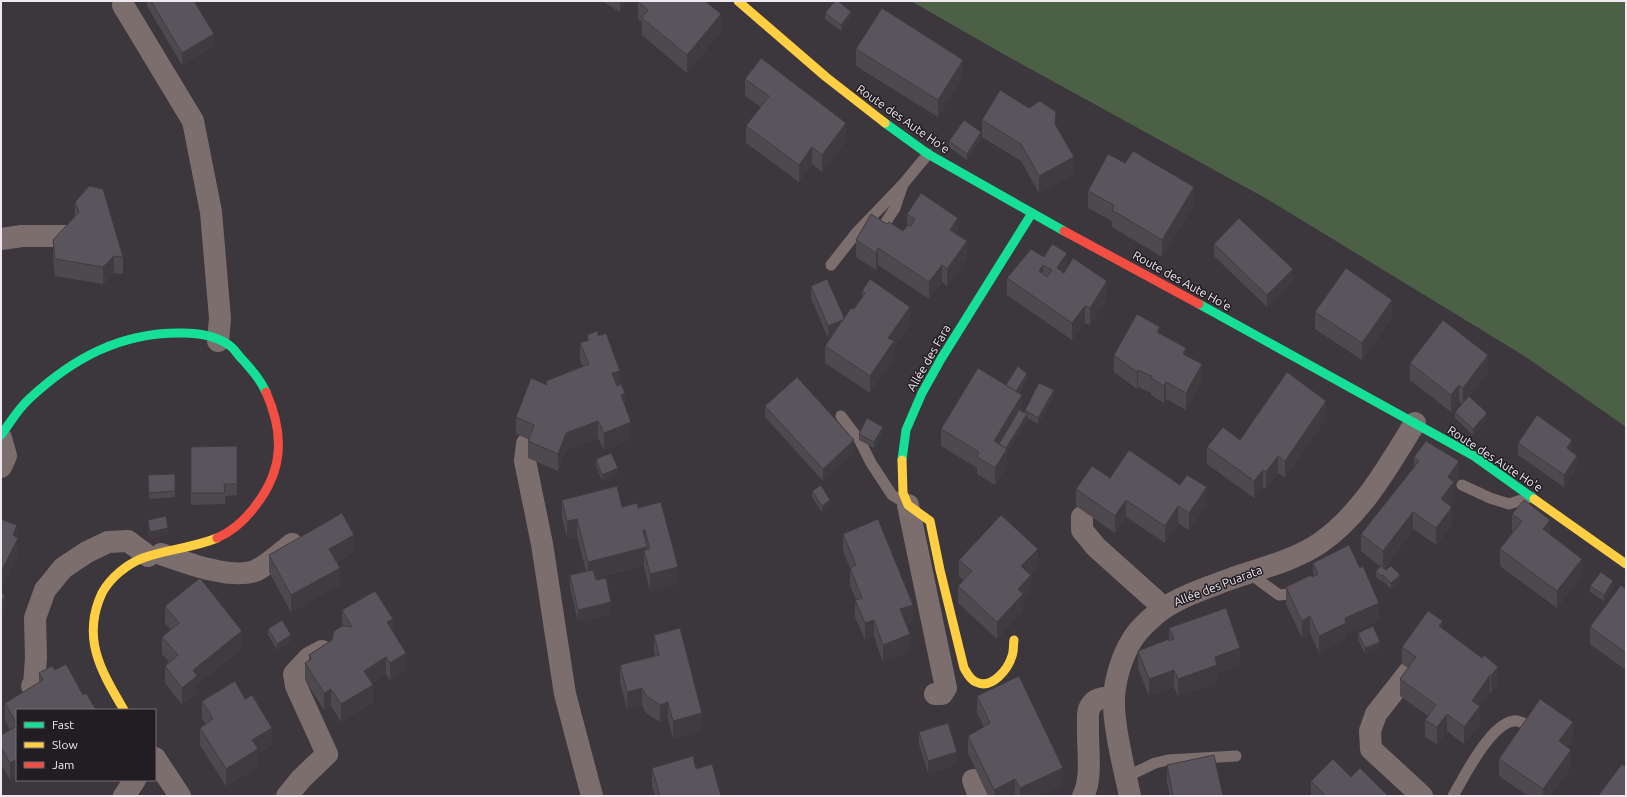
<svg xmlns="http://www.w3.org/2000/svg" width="1627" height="797" font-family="Ubuntu,sans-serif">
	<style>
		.green { fill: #4c6046 }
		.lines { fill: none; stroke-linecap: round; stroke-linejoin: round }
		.lane { stroke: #7c6e6d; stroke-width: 11 }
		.street { stroke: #7c6e6d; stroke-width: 22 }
		.fast { stroke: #16e098; stroke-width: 9 }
		.slow { stroke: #ffcf43; stroke-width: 9 }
		.jam { stroke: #f24e42; stroke-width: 9 }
		.wall { fill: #4d494f }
		.shaded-wall { fill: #3f3c40 }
		.building { fill: #5a555c; stroke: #3f3c40; fill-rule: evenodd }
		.labels { text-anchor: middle; stroke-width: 3; stroke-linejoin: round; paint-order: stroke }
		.street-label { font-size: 12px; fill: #efe8f0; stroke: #221d23 }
	</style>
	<rect width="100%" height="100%" fill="#3c363d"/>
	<path class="green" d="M911,1H1626V427L1526,357L1267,199L1005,55Z"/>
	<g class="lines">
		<g class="lane">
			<path d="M880,231L895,208L902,187"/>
			<path d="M831,265L857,232L904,183L928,154"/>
			<path d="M841,416L860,441L871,463L892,495L904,502"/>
			<path d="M1462,485L1490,498L1509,504L1531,497"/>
			<path d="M1249,573L1279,595L1301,593"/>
			<path d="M1126,777L1155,763L1168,760L1236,756"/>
			<path d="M1453,796C1464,777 1491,723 1514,721C1518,720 1523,723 1526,724"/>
		</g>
		<g class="street">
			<path d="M123,5L193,121L211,212L220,318L218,341"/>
			<path d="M1,239L22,236H67"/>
			<path d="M1,438L6,456L1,467"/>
			<path d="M527,444L525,461L542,544L565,694L592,796"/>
			<path d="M908,505L946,688L942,694H935"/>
			<path d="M1082,517V530L1096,547L1164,608"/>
			<path d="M161,554C184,562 234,581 257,570C270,563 280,553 292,544"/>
			<path d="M1409,672L1376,714L1370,731L1371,749L1422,796"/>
			<path d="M32,686L34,685L36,658L35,618L45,590L63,568L87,552L108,542L128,541L148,556"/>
			<path d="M155,758L180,796"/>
			<path d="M973,780L979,796"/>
			<path d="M124,796L135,780"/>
			<path d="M287,796L301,779L327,754L296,686L294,674L309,658L322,651"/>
			<path d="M1083,796C1093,778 1087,746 1088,725C1088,719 1087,712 1090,707C1095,697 1105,697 1114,698"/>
			<path d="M1130,796C1124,768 1113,726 1114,698C1115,679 1122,656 1132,640C1139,628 1157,612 1169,605C1188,593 1212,586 1233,578C1262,568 1295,560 1320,543C1363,513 1388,466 1415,423"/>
		</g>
		<g class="fast">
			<path d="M885,123L928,154L1064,231"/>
			<path d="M1199,304L1474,456L1534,499"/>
			<path d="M1,435C10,423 18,409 29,399C73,358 121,332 182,333C197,333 216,336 229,345C234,348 237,354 241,358C251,369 260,379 266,392"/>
			<path d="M902,460L906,430L922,393L941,359L1032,213"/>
		</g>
		<g class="slow">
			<path d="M738,1L826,77L885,123"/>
			<path d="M902,460L903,493L908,505L930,521L940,570L964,668C967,673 970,680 976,682C992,690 1008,669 1012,656C1014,651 1013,645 1014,640"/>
			<path d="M1534,499L1626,564"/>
			<path d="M124,710C101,671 81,638 102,593C110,578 127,564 143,558C167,549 193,548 217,538"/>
		</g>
		<g class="jam">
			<path d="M1064,231L1199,304"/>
			<path d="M217,538C233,531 246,519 256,505C284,469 284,433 266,392"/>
		</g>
	</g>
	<g class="wall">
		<path d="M147,1H194L214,46L182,65L147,6Z"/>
		<path d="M602,1H627L620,12Z"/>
		<path d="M638,2L721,31L687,73L642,35V22L638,19Z"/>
		<path d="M825,13L851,18L841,31L825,19Z"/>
		<path d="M856,49L963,77L938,117L856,66Z"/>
		<path d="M745,79L846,140L822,172L812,164L799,182L746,143V126L761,107L745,96Z"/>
		<path d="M982,120L1056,127L1074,174L1039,193L1021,161L982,137Z"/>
		<path d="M981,138L967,160L949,147V141Z"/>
		<path d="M1088,191L1194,204L1162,257L1112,227V221L1088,208Z"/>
		<path d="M75,202L123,257V274L114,273L103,284L55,276L53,257V240L75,217Z"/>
		<path d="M907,214L958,235L967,258L947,286L942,282L929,299L878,265L876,270L856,257V240L887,224L903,231L907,227Z"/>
		<path d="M1214,244L1293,281L1267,307L1214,256Z"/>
		<path d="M1044,257L1067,268L1107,298L1090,325L1085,323L1072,340L1007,295V278Z"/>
		<path d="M811,286L844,317L854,309L862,297V291L910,324L894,347V358L870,393L825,363V346L832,336L828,338L811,298Z"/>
		<path d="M1315,312L1392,317L1362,360L1315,329Z"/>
		<path d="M1160,334L1186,355L1202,381L1186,410L1166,399L1164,403L1151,395V393L1138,387L1137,389L1114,372V355Z"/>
		<path d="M587,335L620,384L631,439L604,450L598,438L566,450L558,471L528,458V439L516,434V417L546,384V381L583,366L580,360V343L587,341Z"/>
		<path d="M1410,363L1488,372L1469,396L1487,419L1473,435L1455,418V412L1462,404L1459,402L1451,412L1410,380Z"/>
		<path d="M1027,380L1019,393L1022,411L1025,413V410L1054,396L1038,424L1027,418V420L1007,453V466L995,485L977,474V468L941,446V429L1006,385Z"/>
		<path d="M765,406L854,452L823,481L765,417Z"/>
		<path d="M1326,418L1285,478L1278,473L1266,489L1263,487L1254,498L1207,464V447L1240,440Z"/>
		<path d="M883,433L874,448L859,440V434Z"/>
		<path d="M1518,443L1572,451V452L1577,468L1564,487L1518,455Z"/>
		<path d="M237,446V495L225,496V504L191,505V447Z"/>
		<path d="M1414,457L1459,478L1454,485V499L1449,505L1452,524L1436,545L1413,529L1384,568L1400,581L1391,589L1383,581L1382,582L1376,577V571L1381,567L1361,551V534L1414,467Z"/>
		<path d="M596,459L618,474L602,481L596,465Z"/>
		<path d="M175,474V497L149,499L148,475Z"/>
		<path d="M1110,478L1207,504L1189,530L1178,523L1165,543L1126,517L1115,533L1076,506V489Z"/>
		<path d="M812,491L830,506L822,512L812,497Z"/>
		<path d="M562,500L622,507L638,508L678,584L650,591L644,567V565L595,578L611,614L578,622L570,587V575L586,571L577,536L567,538L562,517Z"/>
		<path d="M1512,514L1550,534L1582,576L1557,608L1500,566V549L1513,532L1512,531Z"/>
		<path d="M148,520L168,534L150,538L148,526Z"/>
		<path d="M843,534L913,622L906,624L910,651L883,662L874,637L865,640L855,617V600H856L850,585V568L843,551Z"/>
		<path d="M354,552L336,562L340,585L291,612L269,572V555Z"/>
		<path d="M959,560L1038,566L1030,574L1031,592L1023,601V611L997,639L958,603V586L964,580L959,577Z"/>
		<path d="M1313,563L1379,620L1346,635V640L1319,653L1310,633L1302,638L1286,604V587L1313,577Z"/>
		<path d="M1590,586L1613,587L1604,601L1590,592Z"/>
		<path d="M1626,589V670L1590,644V627Z"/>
		<path d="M165,606L242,648L197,684V693L182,705L165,683V666L169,662L162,654V637L171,630L165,623Z"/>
		<path d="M342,610L393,632L406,670L390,680L386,674L372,683L373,702L341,722L331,706L324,710L305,680V663L309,660V655L332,640L342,626Z"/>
		<path d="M1169,628L1240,665L1217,673V682L1178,696L1174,687L1149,696L1138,668V651L1169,640Z"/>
		<path d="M268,629L291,641L277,650L268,635Z"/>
		<path d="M1443,629L1482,658L1498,684L1491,693L1490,692L1480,707V723L1464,744L1447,731L1437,744L1425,737V720L1428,716L1400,696V679L1408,668L1402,664V647Z"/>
		<path d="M1358,633L1380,648L1365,654L1358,639Z"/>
		<path d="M654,635L702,730L673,738L668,719L660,722L646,713L642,705L627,709L620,682V665L655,656L654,652Z"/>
		<path d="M55,670L83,695L17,710V776L10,780L1,764V735L10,730L5,720V703L39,683V673Z"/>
		<path d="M977,696L1063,785L1039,796H988L968,753V736L984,727L977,713Z"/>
		<path d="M245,699L272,745L258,753V767L226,786L200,745V728L206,724L202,718V701Z"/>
		<path d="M919,732L957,764L928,773L919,744Z"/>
		<path d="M1573,739L1567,747L1571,767L1550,796H1528L1499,776V759Z"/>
		<path d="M1167,765L1223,796H1170L1167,783Z"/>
		<path d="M652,768L721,796H655L652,785Z"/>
		<path d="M1351,777L1388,796H1311V781Z"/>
	</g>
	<g class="shaded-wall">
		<path d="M620,1H627L620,12Z"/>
		<path d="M851,12V18L841,31V25Z"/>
		<path d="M721,14V31L687,73V55Z"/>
		<path d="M214,34V46L182,65V53Z"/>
		<path d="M963,60V77L938,117V100Z"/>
		<path d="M1056,112V129L1055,124Z"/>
		<path d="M846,123V140L822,172V155Z"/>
		<path d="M981,132V138L967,160V154Z"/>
		<path d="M812,147V164L799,182V165Z"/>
		<path d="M1074,157V174L1039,193V176Z"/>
		<path d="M1194,187V204L1162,257V240Z"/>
		<path d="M958,218V235L950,230Z"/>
		<path d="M967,241V258L947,286V269Z"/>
		<path d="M878,248V265L876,270V253Z"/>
		<path d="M1067,253V270L1057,285V268Z"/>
		<path d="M114,256V273L103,284V267Z"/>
		<path d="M942,265V282L929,299V282Z"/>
		<path d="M1043,265V282L1039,271Z"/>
		<path d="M1293,269V281L1267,307V295Z"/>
		<path d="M1107,281V298L1090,325V308Z"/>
		<path d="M1392,300V317L1362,360V343Z"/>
		<path d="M1085,306V323L1072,340V323Z"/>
		<path d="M910,307V324L894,347V358L870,393V376L888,338Z"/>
		<path d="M845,319V331L828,338V326Z"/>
		<path d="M1160,327V344L1157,332Z"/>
		<path d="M1186,348V365L1183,354Z"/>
		<path d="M1488,355V372L1463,405V388Z"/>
		<path d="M1202,364V381L1186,410V393Z"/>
		<path d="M1138,370V387L1137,389V372Z"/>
		<path d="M620,371V388L612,390V373Z"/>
		<path d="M1027,374V380L1015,398V392Z"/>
		<path d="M1166,382V399L1164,403V386Z"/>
		<path d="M1459,385V402L1451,412V395Z"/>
		<path d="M1054,390V396L1038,424V418Z"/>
		<path d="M625,393V410L621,395Z"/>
		<path d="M1022,395V412L1001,447L994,441Z"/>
		<path d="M1326,401V418L1285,478V461Z"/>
		<path d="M1487,413V419L1473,435V429Z"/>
		<path d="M1027,414V420L1007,453V466L995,485V468L1005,450Z"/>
		<path d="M598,421V438L566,450L558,471V454L566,433Z"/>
		<path d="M631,422V439L604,450V433Z"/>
		<path d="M883,427V433L874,448V442Z"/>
		<path d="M854,440V452L823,481V469Z"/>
		<path d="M1572,440V451L1567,460V448Z"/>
		<path d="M1278,456V473L1266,489V472Z"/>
		<path d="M1577,456V468L1564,487V475Z"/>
		<path d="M1459,461V478L1454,485V499L1441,516V499L1448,477Z"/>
		<path d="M618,468V474L602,481V475Z"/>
		<path d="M1263,470V487L1254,498V481Z"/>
		<path d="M1207,487V504L1189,530V513Z"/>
		<path d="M830,500V506L822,512V506Z"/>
		<path d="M1126,500V517L1115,533V516Z"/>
		<path d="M1178,506V523L1165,543V526Z"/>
		<path d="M1452,507V524L1436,545V528Z"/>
		<path d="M1413,512V529L1383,568V551Z"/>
		<path d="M577,519V536L567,538V521Z"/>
		<path d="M1550,520V537L1543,529Z"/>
		<path d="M17,525L18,555L1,589V572Z"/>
		<path d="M168,528V534L150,538V532Z"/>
		<path d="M643,530H645V547Z"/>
		<path d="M354,535V552L329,566V549Z"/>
		<path d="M647,547V564L644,550V565L588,579V562Z"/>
		<path d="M1038,549V566L1021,583V566Z"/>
		<path d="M1582,559V576L1557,608V591Z"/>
		<path d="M678,567V584L650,591V574Z"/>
		<path d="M340,568V585L291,612V595Z"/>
		<path d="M1031,575V592L1023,601V611L997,639V622L1018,589Z"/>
		<path d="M1383,575V581L1382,582V576Z"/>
		<path d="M1400,575V581L1391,589V583Z"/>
		<path d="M1613,581V587L1604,601V595Z"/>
		<path d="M5,595V612L1,620V603Z"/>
		<path d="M611,602V614L578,622V610Z"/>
		<path d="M1379,603V620L1346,635V640L1319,653V636L1345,618Z"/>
		<path d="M913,605V622L900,626V609Z"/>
		<path d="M1310,616V633L1302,638V621Z"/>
		<path d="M393,619V636L387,622Z"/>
		<path d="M874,620V637L865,640V623Z"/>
		<path d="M1443,621V638L1439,626Z"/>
		<path d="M242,631V648L197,684V693L182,705V688L193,670Z"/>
		<path d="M910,634V651L883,662V645Z"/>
		<path d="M291,635V641L277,650V644Z"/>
		<path d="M1380,642V648L1365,654V648Z"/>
		<path d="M1240,648V665L1217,673V682L1178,696V679L1215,657Z"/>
		<path d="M406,653V670L390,680V663Z"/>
		<path d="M386,657V674L364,688V671Z"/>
		<path d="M1498,667V684L1491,693V676Z"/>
		<path d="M1174,670V687L1149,696V679Z"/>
		<path d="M1490,675V692L1480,707V723L1464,744V727L1472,701Z"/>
		<path d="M373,685V702L341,722V704Z"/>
		<path d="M642,688V705L627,709V692Z"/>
		<path d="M331,689V706L324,710V693Z"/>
		<path d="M668,702V719L660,722V705Z"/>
		<path d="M702,713V730L673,738V721Z"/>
		<path d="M1447,714V731L1437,744V727Z"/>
		<path d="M1573,722V739L1559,758V741Z"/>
		<path d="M272,728V745L258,753V767L226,786V769L252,740Z"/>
		<path d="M1571,750V767L1550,796H1543V789Z"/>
		<path d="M957,752V764L928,773V761Z"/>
		<path d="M17,759V776L10,780V763Z"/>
		<path d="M1063,768V785L1039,796H1020V788Z"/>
		<path d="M1015,779V796H994V790Z"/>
	</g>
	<g class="building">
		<path d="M151,1H194L214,34L182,53Z"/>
		<path d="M639,1H705L721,14L687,55L642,18L648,10L638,2Z"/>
		<path d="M835,1H838L851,12L841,25L825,13Z"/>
		<path d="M882,8L963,60L938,100L856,49Z"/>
		<path d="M761,58L846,123L822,155L812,147L799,165L746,126L769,96L745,79Z"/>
		<path d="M1000,90L1029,108L1040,101L1056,112L1055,124L1074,157L1039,176L1021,144L982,120Z"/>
		<path d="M964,120L981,132L967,154L949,141Z"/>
		<path d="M1133,151L1194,187L1162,240L1112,210L1114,205L1088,191L1108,154L1125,163Z"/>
		<path d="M89,186L103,189L123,257L114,256L103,267L55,259L53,240L79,212L75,202Z"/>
		<path d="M921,193L958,218L950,230L967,241L947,269L942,265L929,282L878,248L876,253L856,240L871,214L887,224L889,222L903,231L908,225L911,226L915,219L907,214Z"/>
		<path d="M1239,218L1293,269L1267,295L1214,244Z"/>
		<path d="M1052,244L1067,253L1057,268L1064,273L1073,258L1107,281L1090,308L1085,306L1072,323L1007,278L1031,249L1044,257ZM1043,265L1052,270L1047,277L1039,271Z"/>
		<path d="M1346,268L1392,300L1362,343L1315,312Z"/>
		<path d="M827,279L844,317L843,320L828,326L811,286Z"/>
		<path d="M870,279L910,307L888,338L894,341L870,376L825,346L851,308L854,309L865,293L862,291Z"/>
		<path d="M1137,314L1160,327L1157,332L1186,348L1183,354L1202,364L1186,393L1166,382L1164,386L1151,378L1152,376L1138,370L1137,372L1114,355Z"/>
		<path d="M1443,320L1488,355L1463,388L1459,385L1451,395L1410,363Z"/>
		<path d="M597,331L599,336L606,333L620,371L612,373L617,386L621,384L625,393L621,395L631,422L604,433L598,421L566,433L558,454L528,441L534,425L516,417L531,378L547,385L546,381L589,364L580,343L589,340L587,335Z"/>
		<path d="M1018,366L1027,374L1016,391L1006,385Z"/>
		<path d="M978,368L1022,395L994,441L1007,449L995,468L977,457L979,452L941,429Z"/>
		<path d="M1287,372L1326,401L1285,461L1278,456L1266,472L1263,470L1254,481L1207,447L1223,427L1240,440Z"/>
		<path d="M797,377L854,440L823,469L765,406Z"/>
		<path d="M1039,383L1054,390L1038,418L1025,410Z"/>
		<path d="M1469,396L1487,413L1473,429L1455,412Z"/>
		<path d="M1019,410L1027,414L1006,448L999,444Z"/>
		<path d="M1537,415L1572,440L1567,448L1577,456L1564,475L1518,443Z"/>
		<path d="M867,418L883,427L874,442L859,434Z"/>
		<path d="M1426,441L1459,461L1448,477L1454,482L1441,499L1452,507L1436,528L1413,512L1383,551L1361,534L1419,461L1414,457Z"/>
		<path d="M237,446V484H224L225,493H191V447Z"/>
		<path d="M1129,450L1180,485L1187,475L1207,487L1189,513L1178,506L1165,526L1126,500L1115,516L1076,489L1092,466L1110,478Z"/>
		<path d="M611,453L618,468L602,475L596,459Z"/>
		<path d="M175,474V491L149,493L148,475Z"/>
		<path d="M821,485L830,500L822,506L812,491Z"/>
		<path d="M617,486L622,507L637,503L638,508L661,502L678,567L650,574L644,550L650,549L645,530H643L647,547L588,562L577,519L567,521L562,500Z"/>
		<path d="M1524,500L1550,520L1543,529L1582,559L1557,591L1500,549L1522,521L1512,514Z"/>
		<path d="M342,513L354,535L329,549L340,568L291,595L269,555Z"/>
		<path d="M1001,515L1038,549L1021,566L1031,575L1018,589L1023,594L997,622L958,586L972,571L959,560Z"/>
		<path d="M166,516L168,528L150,532L148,520Z"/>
		<path d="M1,519L17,525L13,535L18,538L1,572Z"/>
		<path d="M878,519L913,605L900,609L910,634L883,645L874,620L865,623L855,600L862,598L850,568L856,565L843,534Z"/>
		<path d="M1349,545L1360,568L1363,566L1379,603L1345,618L1346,623L1319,636L1310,616L1302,621L1286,587L1311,575L1312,577L1318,574L1313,563Z"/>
		<path d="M1381,566L1386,570L1391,566L1400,575L1391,583L1383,575L1382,576L1376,571Z"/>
		<path d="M593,570L596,580L606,578L611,602L578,610L570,575Z"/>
		<path d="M1601,572L1613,581L1604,595L1590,586Z"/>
		<path d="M200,578L242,631L193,670L197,676L182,688L165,666L178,655L162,637L179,623L165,606Z"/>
		<path d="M1621,585L1626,589V653L1590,627Z"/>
		<path d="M375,591L393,619L387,622L406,653L390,663L386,657L364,671L373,685L341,704L331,689L324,693L305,663L311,659L309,655L332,640L334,631L342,626L352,627L342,610Z"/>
		<path d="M1,593L5,595L1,603Z"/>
		<path d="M1226,608L1240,648L1215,657L1217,665L1178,679L1174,670L1149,679L1138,651L1169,639V641L1174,639L1169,628Z"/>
		<path d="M1428,611L1443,621L1439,626L1482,658L1484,655L1498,667L1491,676L1490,675L1472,701L1480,706L1464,727L1447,714L1437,727L1425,720L1436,705L1400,679L1416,657L1402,647Z"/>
		<path d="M282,620L291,635L277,644L268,629Z"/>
		<path d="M1373,626L1380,642L1365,648L1358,633Z"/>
		<path d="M680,628L702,713L673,721L668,702L660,705L646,696L642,688L627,692L620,665L659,655L654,635Z"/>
		<path d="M66,664L83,695L86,693L96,710H17V724L5,703L43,680L39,673L52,666L55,670Z"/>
		<path d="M1019,676L1063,768L1020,788L1015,779L994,790L968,736L990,723L977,696Z"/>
		<path d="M235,681L245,699L252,695L272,728L252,740L258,749L226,769L200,728L213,719L202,701Z"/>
		<path d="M1540,699L1573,722L1559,741L1571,750L1543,789L1499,759Z"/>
		<path d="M948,723L957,752L928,761L919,732Z"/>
		<path d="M17,726V759L10,763L1,747V735Z"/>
		<path d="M1214,755L1223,796H1173L1167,765Z"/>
		<path d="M693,756L696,769L712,764L721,796H660L652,768Z"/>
		<path d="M1333,759L1351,777L1360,768L1388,796H1326L1311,781Z"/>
		<path d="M1622,764L1626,767V796H1598Z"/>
	</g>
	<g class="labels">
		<g class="street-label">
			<text transform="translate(903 119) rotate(35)" y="4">Route des Aute Ho'e</text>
			<text transform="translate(1182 281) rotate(29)" y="4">Route des Aute Ho'e</text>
			<text transform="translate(929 358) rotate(-60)" y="4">Allée des Fara</text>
			<text transform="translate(1495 459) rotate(33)" y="4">Route des Aute Ho'e</text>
			<text transform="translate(1218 586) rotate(-21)" y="4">Allée des Puarata</text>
		</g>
	</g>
	<rect width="1627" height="797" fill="none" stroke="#efe8f0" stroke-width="4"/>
	<rect x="16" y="709" width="140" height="72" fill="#221d23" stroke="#746e75"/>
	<rect x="24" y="722" width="20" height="6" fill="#16e098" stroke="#746e75"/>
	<text x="52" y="729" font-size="12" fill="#efe8f0">Fast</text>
	<rect x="24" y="742" width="20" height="6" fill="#ffcf43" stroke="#746e75"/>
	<text x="52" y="749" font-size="12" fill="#efe8f0">Slow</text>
	<rect x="24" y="762" width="20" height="6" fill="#f24e42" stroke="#746e75"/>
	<text x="52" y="769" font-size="12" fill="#efe8f0">Jam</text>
</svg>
